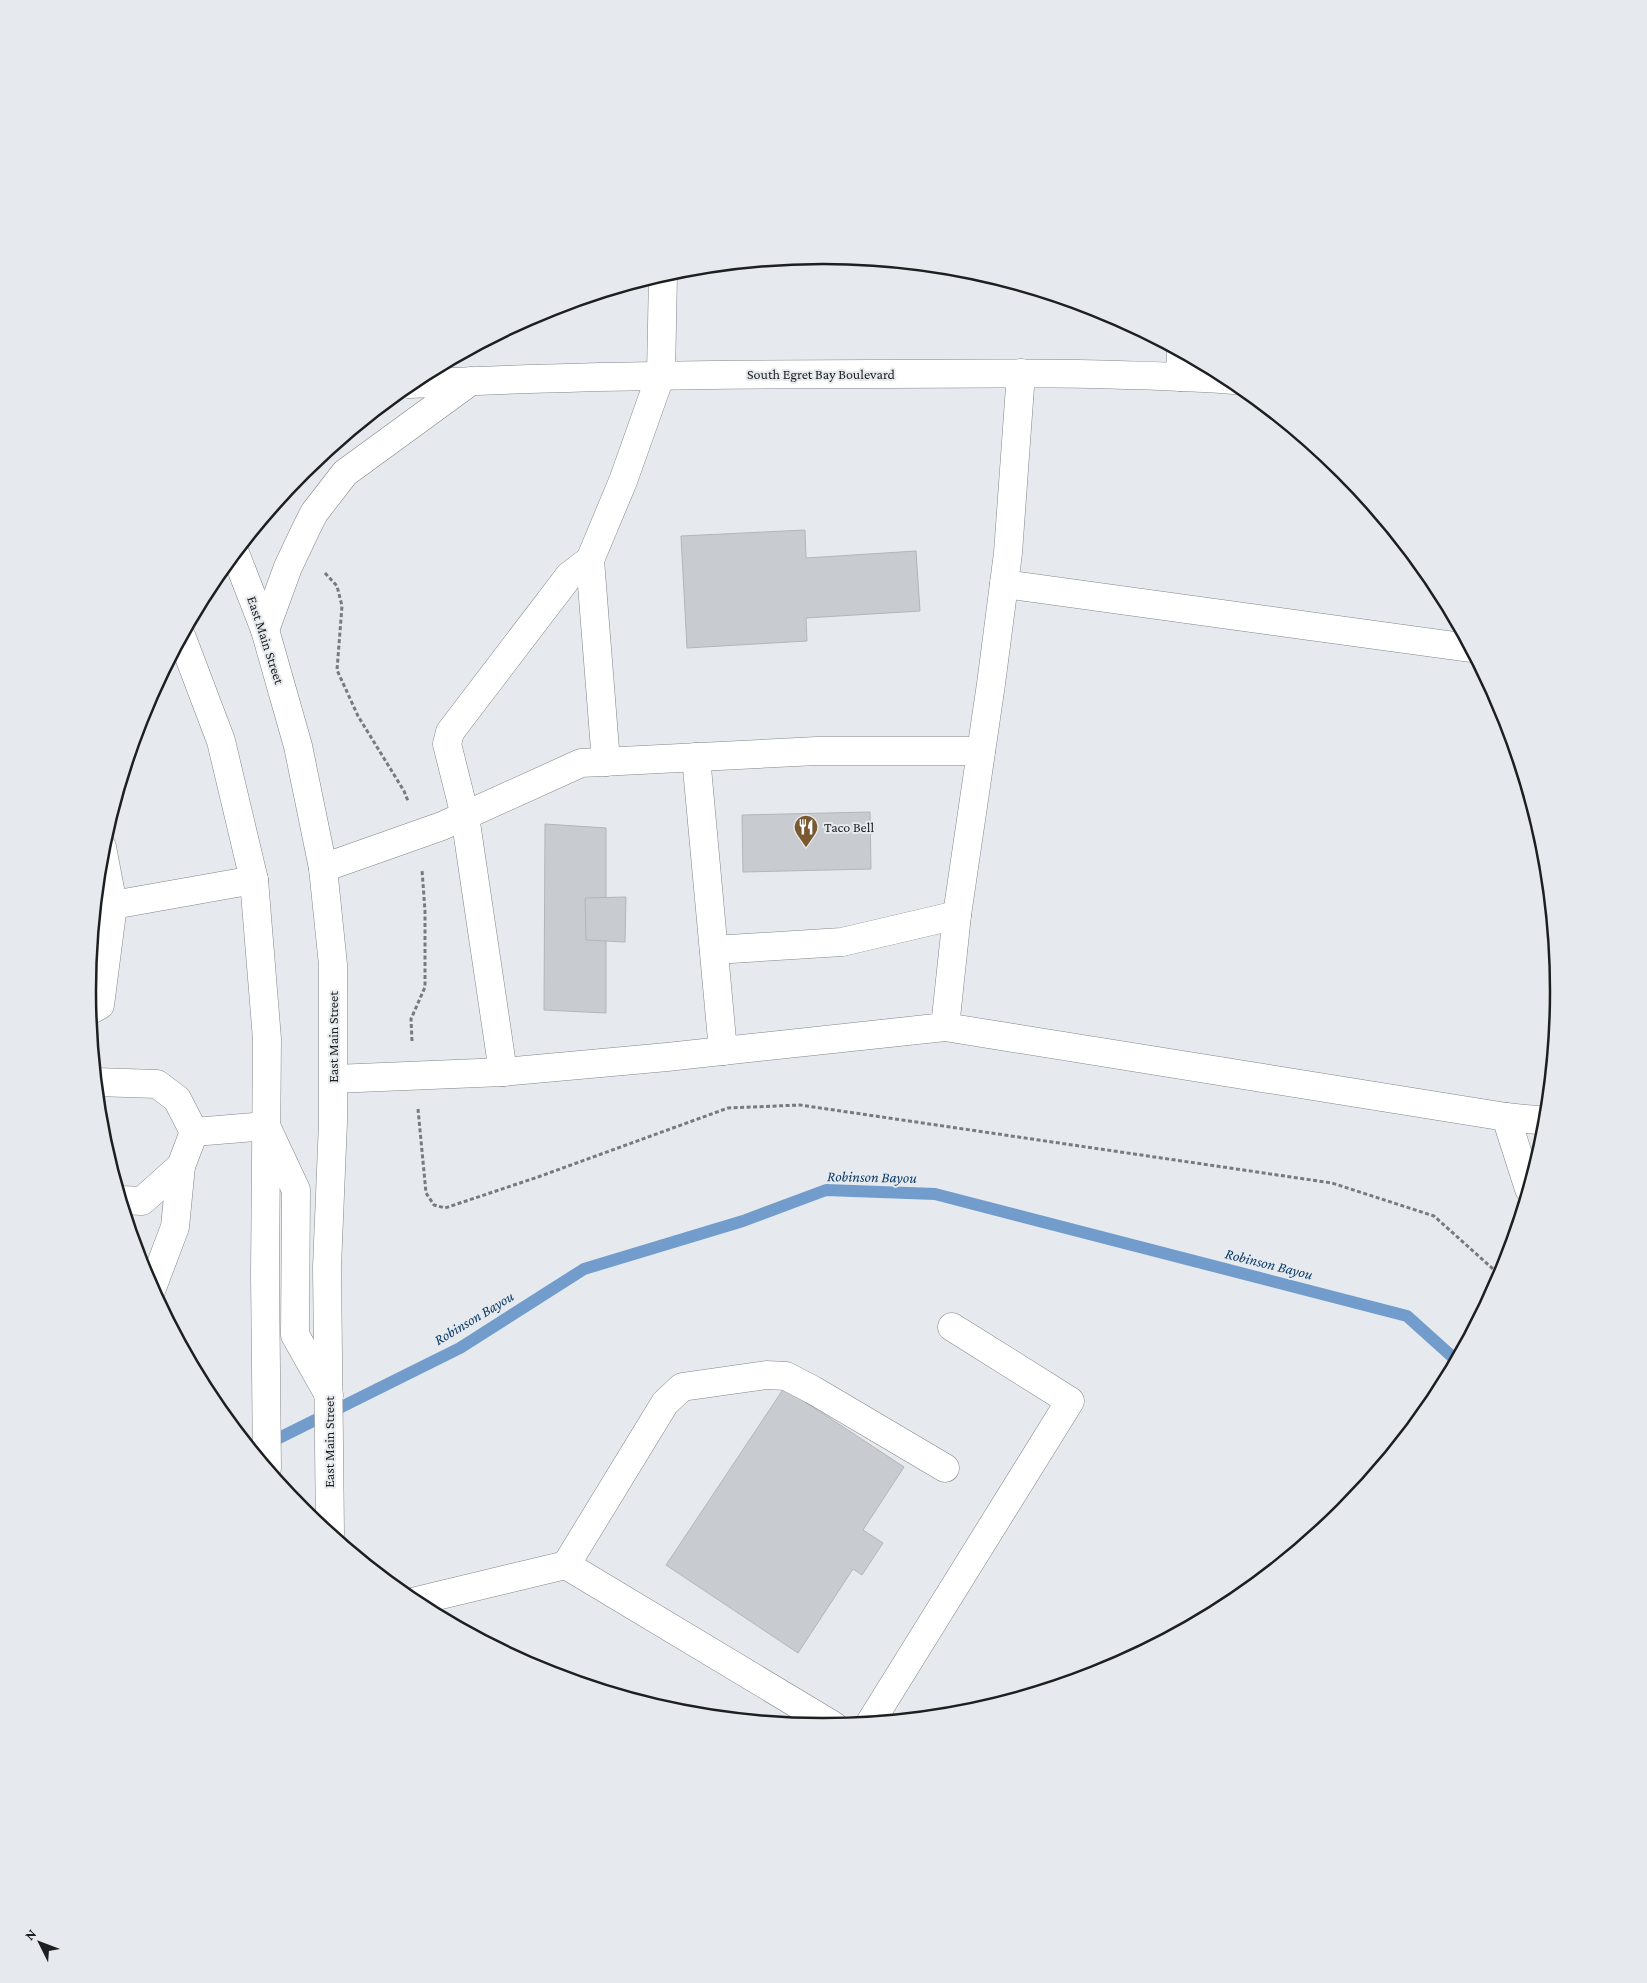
<svg xmlns="http://www.w3.org/2000/svg" width="1647" height="1983" font-family="'Crimson Pro',serif">
	<style>
		.lines { fill: none; stroke-linecap: round; stroke-linejoin: round }
		.stream { stroke: #719ccb; stroke-width: 12 }
		.building { fill: #c8ccd1; stroke: #b2b6ba }
		.minor-casing { stroke: #828589; stroke-width: 29 }
		.major-casing { stroke: #828589; stroke-width: 29 }
		.path { stroke: #787a7d; stroke-width: 3; stroke-dasharray: 4 2.5; stroke-linecap: butt }
		.minor { stroke: #fff; stroke-width: 28 }
		.major { stroke: #fff; stroke-width: 28 }
		.labels { text-anchor: middle; stroke-width: 4; stroke-linejoin: round; paint-order: stroke }
		.street-label { font-size: 14px; fill: #1d1f20; stroke: #e6eaee }
		.poi-label { font-size: 14px; fill: #1d1f20; stroke: #e6eaee; text-anchor: start }
		.water-label { font-size: 15px; font-style: italic; fill: #0d3c69; stroke: #e6eaee }
		.rim { fill: none; stroke: #1d1f20; stroke-width: 2.5 }
	</style>
	<rect width="100%" height="100%" fill="#e6eaee"/>
	<g class="lines">
		<path class="stream" d="M253,1451L460,1348L584,1269L743,1221L826,1190L935,1194L1407,1316L1457,1361"/>
	</g>
	<g class="building">
		<path d="M805,530L806,558L916,551L920,611L806,618L807,641L687,648L681,536Z"/>
		<path d="M870,812L871,869L743,872L742,815Z"/>
		<path d="M545,824L606,828V1013L544,1010Z"/>
		<path d="M626,897L625,942L586,940L585,898Z"/>
		<path d="M784,1388L904,1467L863,1530L883,1543L862,1575L853,1569L798,1653L666,1565Z"/>
	</g>
	<g class="lines">
		<defs>
			<g id="minor">
				<path d="M1180,377L1181,352"/>
				<path d="M1004,584L1470,648"/>
				<path d="M696,757L723,1051"/>
				<path d="M606,762L590,560L623,481L661,374L663,275"/>
				<path d="M102,847L113,905L254,880"/>
				<path d="M323,868L442,826L581,763L817,751H981"/>
				<path d="M714,950L842,942L957,915"/>
				<path d="M89,1011L100,1005L113,905"/>
				<path d="M945,1027L1506,1117L1529,1189"/>
				<path d="M503,1072L465,816L447,744L450,732L569,576L590,560"/>
				<path d="M334,1079L503,1072L667,1057L945,1027L957,915L991,684L1008,553L1021,373"/>
				<path d="M96,1082L157,1084L177,1099L194,1132L181,1166L175,1227L152,1288"/>
				<path d="M1506,1117L1547,1121"/>
				<path d="M194,1132L266,1126L296,1190L295,1335L329,1395"/>
				<path d="M121,1200L142,1201L181,1166"/>
				<path d="M566,1565L665,1403L682,1387L766,1375L786,1376L813,1390L945,1468"/>
				<path d="M412,1602L566,1565L834,1726"/>
				<path d="M870,1723L1070,1401L952,1327"/>
			</g>
			<g id="major">
				<path d="M409,384C564,376 718,374 873,374C993,373 1114,372 1234,380"/>
				<path d="M235,553L265,630L298,746L323,868L333,965V1122L327,1267L330,1534"/>
				<path d="M265,630L288,567L306,529L314,513L345,473L471,381"/>
				<path d="M182,638L221,741L254,880L267,1039L265,1274L267,1468"/>
			</g>
		</defs>
		<use href="#minor" class="minor-casing"/>
		<use href="#major" class="major-casing"/>
		<g class="path">
			<path d="M325,573L337,586L342,606L337,670L358,716L404,791L408,801"/>
			<path d="M412,1041L411,1019L425,987V911L422,870"/>
			<path d="M418,1109L426,1193L434,1205L445,1208L538,1177L728,1108L800,1105L1332,1183L1434,1216L1502,1277"/>
		</g>
		<use href="#minor" class="minor"/>
		<use href="#major" class="major"/>
	</g>
	<defs>
		<symbol id="restaurant-pin" viewBox="-11 -11 22 30"><path d="M0 17L-7.5 6A9.5 9.5 0 1 1 7.5 6Z" fill="#7a5930" stroke="#e6eaee"/><path d="M-5-6h1v4h1v-4h1v4h1v-4h1v5L-1.5 .5V6h-2V.5L-5-1ZM5-6V6H3V1.5H1.5Q1.5-4 5-6Z" fill="#fff"/></symbol>
	</defs>
	<g fill-rule="evenodd">
		<use href="#restaurant-pin" x="792" y="813" width="28" height="38"/>
	</g>
	<g class="labels">
		<g class="street-label">
			<text x="821" y="379">South Egret Bay Boulevard</text>
			<text transform="translate(266 640) rotate(72)" y="5">East Main Street</text>
			<text transform="translate(333 1037) rotate(-90)" y="5">East Main Street</text>
			<text transform="translate(329 1442) rotate(-90)" y="5">East Main Street</text>
		</g>
		<g class="poi-label">
			<text x="824" y="832">Taco Bell</text>
		</g>
		<g class="water-label">
			<text transform="translate(872 1177) rotate(1)" y="5">Robinson Bayou</text>
			<text transform="translate(1269 1264) rotate(14)" y="5">Robinson Bayou</text>
			<text transform="translate(474 1318) rotate(-31)" y="5">Robinson Bayou</text>
		</g>
	</g>
	<path d="M0 0H1647V1983H0ZM96 991a727 727 0 1 1 1454 0a727 727 0 1 1-1454 0Z" fill="#e6eaee" fill-rule="evenodd"/>
	<path class="rim" d="M96 991a727 727 0 1 1 1454 0a727 727 0 1 1-1454 0Z"/>
	<g transform="translate(40 1943) rotate(312)" stroke="#e6eaee" stroke-width="4" paint-order="stroke">
	<path d="M0-4L9 19L0 12L-9 19Z" fill="#1d1f20"/>
	<text y="-8" font-size="14" font-weight="bold" text-anchor="middle" fill="#1d1f20">N</text>
	</g>
</svg>
